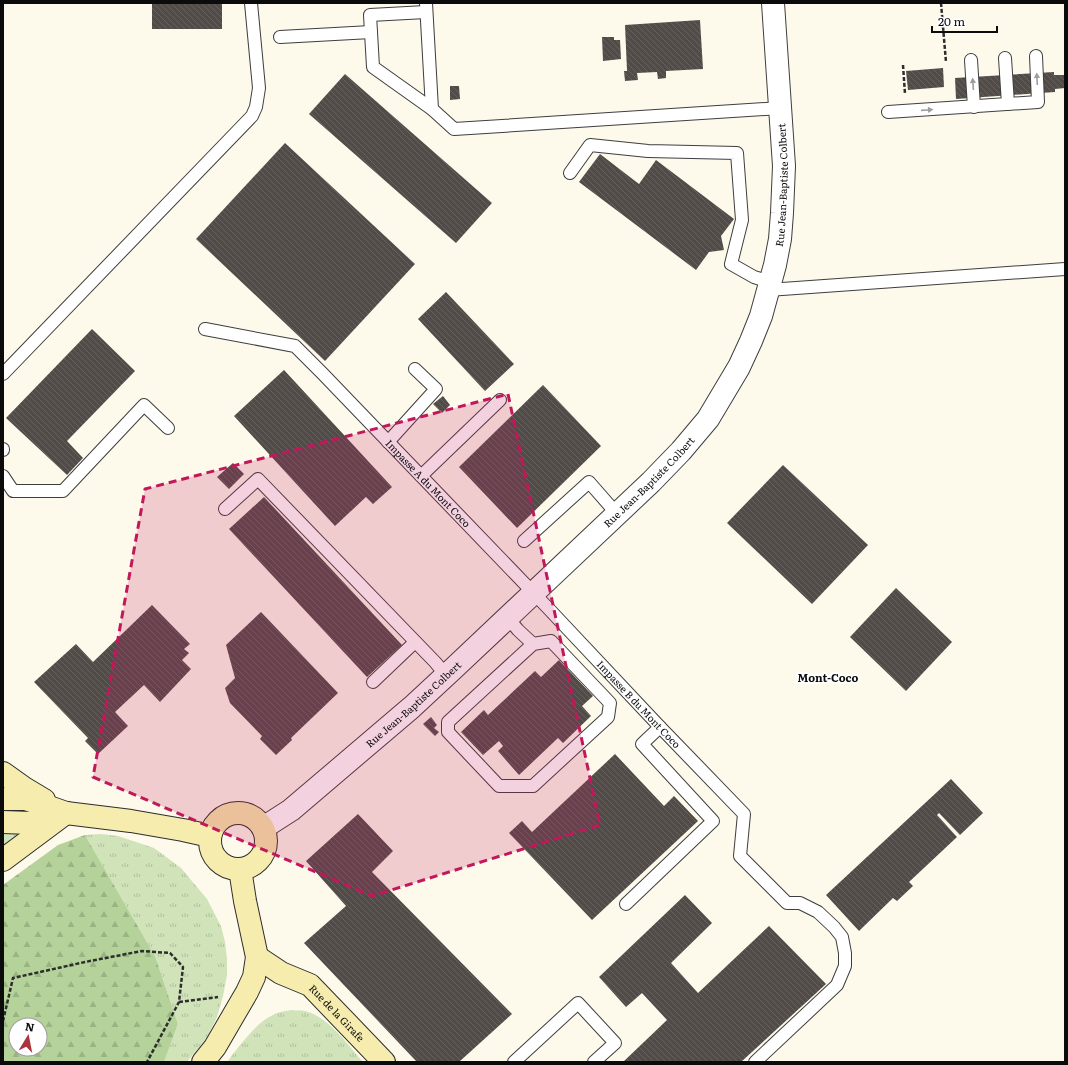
<svg xmlns="http://www.w3.org/2000/svg" width="1068" height="1065" font-family="Literata,serif">
	<style>
		.grass { fill: url(#grass-tufts) }
		.forest { fill: url(#forest-firs); fill-rule: evenodd }
		.building { fill: url(#building-back-hatch) }
		.lines { fill: none; stroke-linecap: round; stroke-linejoin: round }
		.lane-casing { stroke: #3e3e3e; stroke-width: 14 }
		.street-casing { stroke: #3e3e3e; stroke-width: 24 }
		.secondary-casing { stroke: #2d2d2d; stroke-width: 24 }
		.path { stroke: #2d2d2d; stroke-width: 2.5; stroke-dasharray: 4 2; stroke-linecap: butt }
		.lane { stroke: #fff; stroke-width: 12 }
		.street { stroke: #fff; stroke-width: 22 }
		.secondary { stroke: #f6ecad; stroke-width: 22 }
		.oneway { fill: #9d9d9d }
		.marked { fill: #c2185b; fill-opacity: 0.2; stroke: #c2185b; stroke-width: 3; stroke-dasharray: 8 5; stroke-linejoin: round }
		.labels { text-anchor: middle; stroke-width: 4; stroke-linejoin: round; paint-order: stroke }
		.street-label { font-size: 10px; fill: #0b0b0b; stroke: #fff }
		.neighbourhood-label { font-size: 11px; font-weight: bold; fill: #0b0b0b; stroke: #fff }
	</style>
	<defs>
		<pattern id="grass-tufts" width="24" height="20" patternUnits="userSpaceOnUse"><rect width="24" height="20" fill="#d0e3b9"/><path d="M3 7l-1-3M5 7V3M7 7l1-3M15 17l-1-3M17 17v-4M19 17l1-3" fill="none" stroke="#b1c19e"/></pattern>
		<pattern id="forest-firs" width="22" height="20" patternUnits="userSpaceOnUse"><rect width="22" height="20" fill="#b5d29a"/><path d="M5 1l3.5 6h-7zM16 11l3.5 6h-7z" fill="#9ab383"/></pattern>
		<pattern id="building-back-hatch" width="6" height="6" patternUnits="userSpaceOnUse"><rect width="6" height="6" fill="#524c49"/><path d="M-1 5l2 2M0 0l6 6M5-1l2 2" fill="none" stroke="#66615f"/></pattern>
	</defs>
	<rect width="100%" height="100%" fill="#fdf9eb"/>
	<g class="grass">
		<path d="M3,831L28,832L3,847Z"/>
		<path d="M101,834L118,836L154,848L181,868L207,899L221,926L225,942L227,959V975L223,996L217,1017L207,1037L187,1062H164L178,1024L155,956L85,835Z"/>
		<path d="M292,1010C296,1011 301,1010 305,1011C329,1017 347,1044 363,1062H330L317,1061L316,1062H227C237,1049 257,1022 271,1016C277,1012 285,1011 292,1010Z"/>
	</g>
	<path class="forest" d="M85,835L155,956L178,1024L164,1062H3V885L58,845ZM16,1025H40V1049H16Z"/>
	<g class="building">
		<rect x="152" y="3" width="70" height="26"/>
		<path d="M700,20L703,69L666,71V78L658,79L657,72L637,73L638,80L625,81L624,71H627L625,25Z"/>
		<path d="M602,37H614V40H620L621,59L603,61Z"/>
		<path d="M943,68L944,87L908,90L906,71Z"/>
		<path d="M1054,72V75H1064L1065,88L1055,89V92L956,99L955,78Z"/>
		<path d="M345,74L492,203L456,243L309,114Z"/>
		<path d="M450,86H459L460,99L450,100Z"/>
		<path d="M285,143L415,264L325,361L196,239Z"/>
		<path d="M600,154L639,184L656,160L734,219L721,236L724,250L709,252L696,270L579,182Z"/>
		<path d="M446,292L514,364L485,391L418,319Z"/>
		<path d="M92,329L135,371L67,441L83,458L67,475L6,418Z"/>
		<path d="M284,370L392,487L373,504L366,497L335,526L234,416Z"/>
		<path d="M543,385L601,446L517,528L459,467Z"/>
		<path d="M443,396L450,405L442,413L433,404Z"/>
		<path d="M233,463L244,474L229,489L217,477Z"/>
		<path d="M783,465L868,545L812,604L727,523Z"/>
		<path d="M264,497L402,645L367,677L229,529Z"/>
		<path d="M896,588L952,642L906,691L850,637Z"/>
		<path d="M152,605L190,644L184,649L189,653L182,660L191,669L160,702L144,685L115,712L128,726L98,754L85,741L88,738L34,682L76,644L93,662Z"/>
		<path d="M261,612L338,693L291,738L292,740L276,755L260,739L262,736L230,703L225,688L235,678L226,645Z"/>
		<path d="M559,660L593,696L582,706L591,716L563,743L558,738L519,775L498,751L503,746L499,741L483,755L461,732L484,710L488,715L535,671L541,677Z"/>
		<path d="M431,717L437,725L434,728L439,732L435,736L423,724Z"/>
		<path d="M615,754L664,806L674,796L698,821L592,920L509,833L522,821L532,832Z"/>
		<path d="M951,779L983,813L960,835L939,813L937,815L957,837L909,882L913,886L897,901L893,898L859,931L826,895Z"/>
		<path d="M358,814L393,851L372,872L512,1014L459,1062H417L304,943L346,906L306,861Z"/>
		<path d="M685,895L712,923L671,963L698,993L769,926L826,984L741,1062H623L667,1020L642,993L626,1007L599,977Z"/>
	</g>
	<g class="lines">
		<defs>
			<g id="lane">
				<path d="M426,3L432,109L454,129L780,108"/>
				<path d="M426,12L370,15L373,67L432,109"/>
				<path d="M280,37L371,32"/>
				<path d="M1005,58L1008,104"/>
				<path d="M971,60L974,107"/>
				<path d="M888,112L1038,102L1036,56"/>
				<path d="M570,173L590,145L648,151L737,153L742,220L731,264L754,277L770,282"/>
				<path d="M768,290L1065,269"/>
				<path id="s1" d="M205,329L295,346L323,374L547,607L660,727L744,814L740,856L787,903H800L818,912L834,927L842,937L845,953V966L837,985L755,1062"/>
				<path d="M3,374L252,116L256,107L259,88L251,3"/>
				<path d="M388,442L436,389L415,369"/>
				<path d="M3,450V449"/>
				<path d="M3,476L13,491H63L144,405L168,428"/>
				<path d="M421,476L500,400"/>
				<path d="M225,509L258,479L435,662L446,675"/>
				<path d="M524,541L589,482L617,514"/>
				<path d="M508,618L518,630L533,644L448,722V732L499,786H533L608,717L610,703L551,641L533,644"/>
				<path d="M373,682L415,642"/>
				<path d="M626,904L713,821L642,744L660,727"/>
				<path d="M514,1062L578,1003L615,1043L594,1062"/>
			</g>
			<g id="street">
				<path id="s2" d="M263,828L291,810L412,707L454,668L651,482L681,451L708,419L739,367L751,341L761,316L775,265L780,239L782,213L784,166L773,3"/>
			</g>
			<g id="secondary">
				<path d="M3,773L24,788L44,800"/>
				<path d="M3,799H26L66,813L131,821L183,830L210,836"/>
				<circle cx="238" cy="841" r="28"/>
				<path d="M3,822L31,823L55,816"/>
				<path d="M3,860L66,813"/>
				<path id="s3" d="M257,957L281,973L310,985L384,1062"/>
				<path d="M203,1062L215,1047L247,992L254,977L257,957L245,901L240,869"/>
			</g>
		</defs>
		<use href="#lane" class="lane-casing"/>
		<use href="#street" class="street-casing"/>
		<use href="#secondary" class="secondary-casing"/>
		<g class="path">
			<path d="M941,3L946,62"/>
			<path d="M903,65L905,94"/>
			<path d="M179,1002L218,997"/>
			<path d="M3,1021L13,978L85,962L142,951L170,953L183,967L179,1002L147,1062"/>
		</g>
		<use href="#lane" class="lane"/>
		<use href="#street" class="street"/>
		<use href="#secondary" class="secondary"/>
	</g>
	<defs><path id="oneway-solid" d="M-6-.8H1V-3.2L6.5 0L1 3.2V.8H-6Z"/></defs>
	<g class="oneway">
		<use href="#oneway-solid" transform="translate(1037 79) rotate(-93)"/>
		<use href="#oneway-solid" transform="translate(973 84) rotate(-94)"/>
		<use href="#oneway-solid" transform="translate(927 110) rotate(-4)"/>
	</g>
	<path class="marked" d="M508,394L600,825L372,896L93,777L145,489Z"/>
	<g class="labels">
		<g class="street-label">
			<text dy="4" stroke="none"><textPath href="#s2" startOffset="855">Rue Jean-Baptiste Colbert</textPath></text>
			<text dy="4" stroke="none"><textPath href="#s2" startOffset="519">Rue Jean-Baptiste Colbert</textPath></text>
			<text dy="4" stroke="none"><textPath href="#s1" startOffset="283">Impasse A du Mont Coco</textPath></text>
			<text dy="4" stroke="none"><textPath href="#s2" startOffset="195">Rue Jean-Baptiste Colbert</textPath></text>
			<text dy="4" stroke="none"><textPath href="#s1" startOffset="588">Impasse B du Mont Coco</textPath></text>
			<text dy="4" stroke="none"><textPath href="#s3" startOffset="99">Rue de la Girafe</textPath></text>
		</g>
		<g class="neighbourhood-label">
			<text x="828" y="682">Mont-Coco</text>
		</g>
	</g>
	<rect width="1068" height="1065" fill="none" stroke="#0b0b0b" stroke-width="8"/>
	<g transform="translate(28 1037) rotate(10)"><circle r="19" fill="#ffffff" stroke="#9d9d9d"/>
	<path d="M0-3L7 15L0 10L-7 15Z" fill="#ab333c"/>
	<text y="-6" font-size="11" font-weight="bold" text-anchor="middle" fill="#0b0b0b">N</text>
	</g>
	<path d="M932 26v6h65v-6" fill="none" stroke="#0b0b0b" stroke-width="2"/>
	<text x="938" y="26" font-size="12" fill="#0b0b0b" stroke="#ffffff" stroke-width="3" paint-order="stroke">20 m</text>
</svg>
